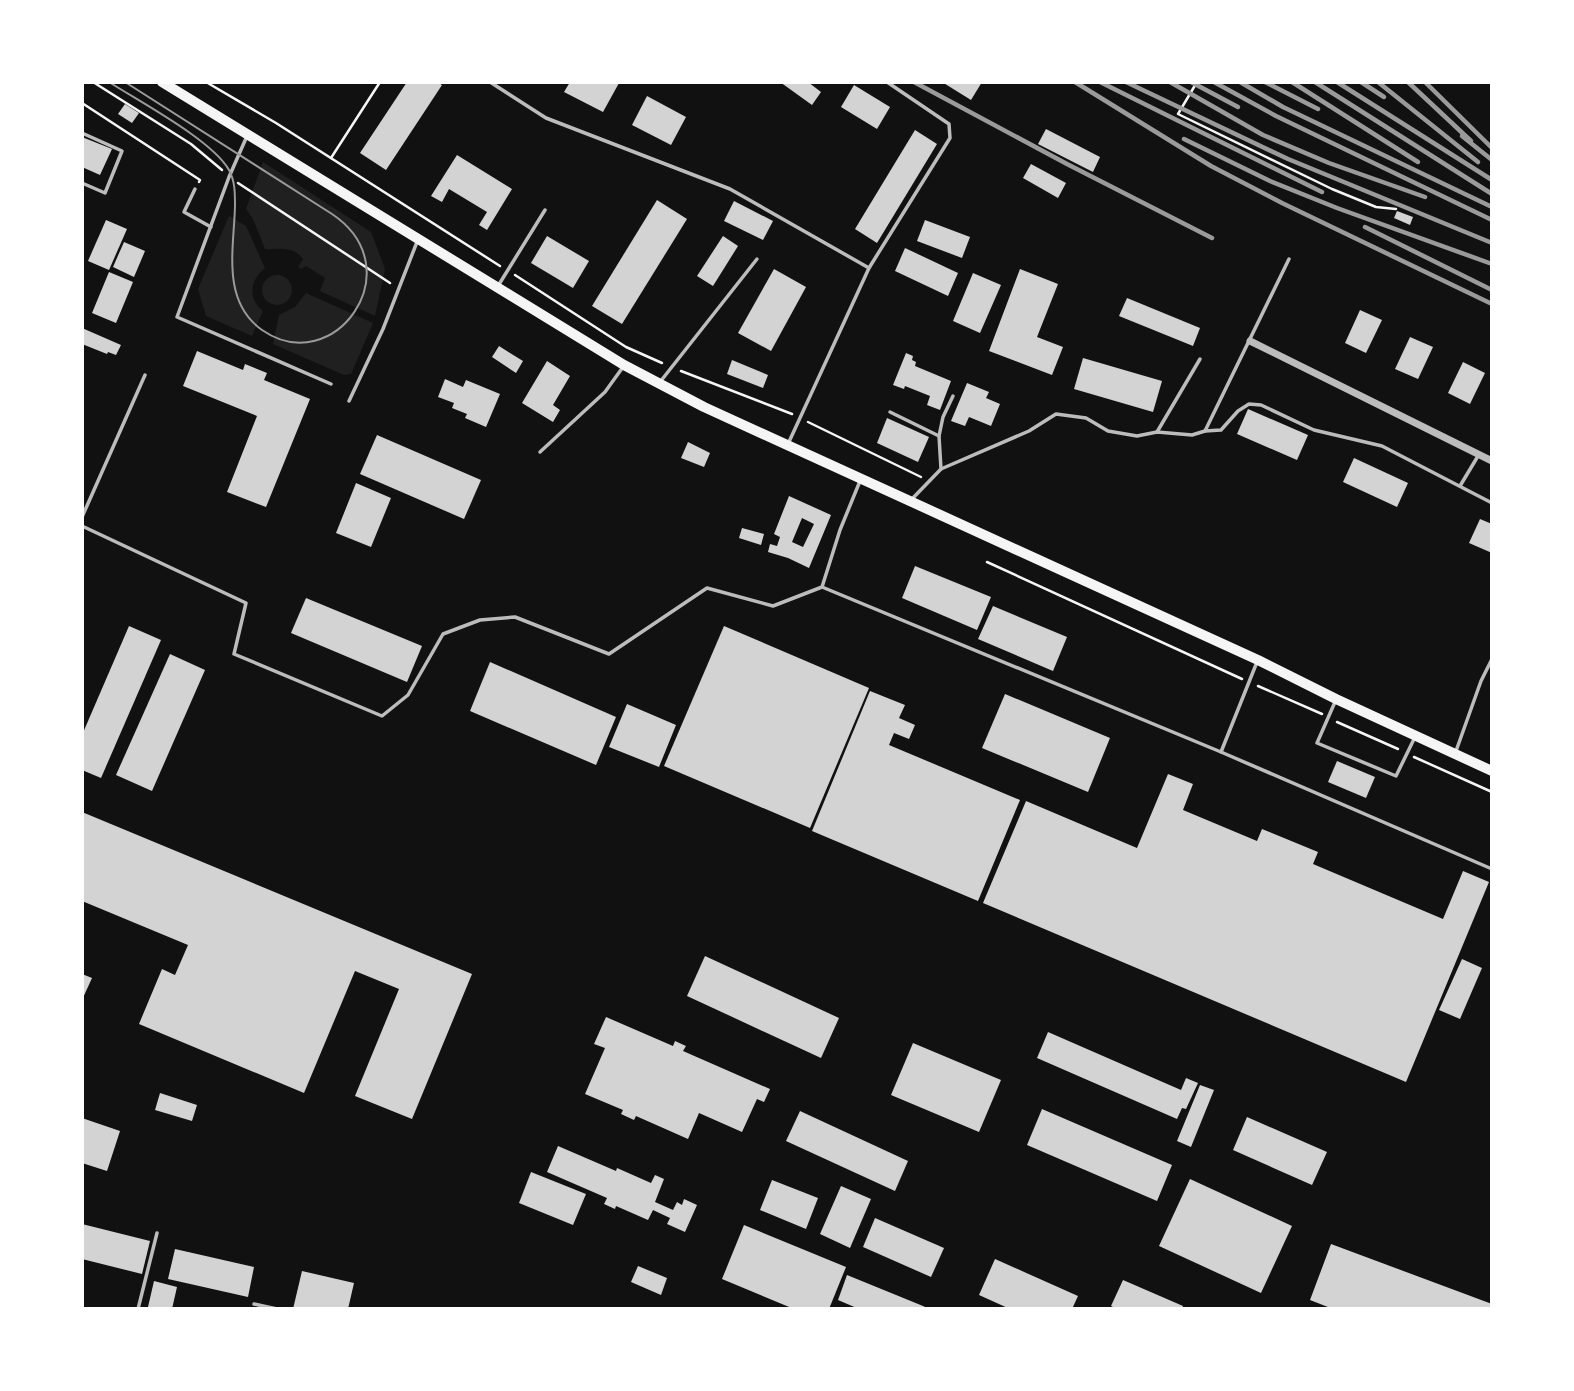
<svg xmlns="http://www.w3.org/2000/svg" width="1574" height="1391" font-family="Montserrat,sans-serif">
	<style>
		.green { fill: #202020 }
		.building { fill: #d3d3d3; fill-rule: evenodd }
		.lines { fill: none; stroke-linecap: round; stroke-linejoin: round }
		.path { stroke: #f5f5f5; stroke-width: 2.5 }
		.service { stroke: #bcbcbc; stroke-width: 3.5 }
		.minor { stroke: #bcbcbc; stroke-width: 7 }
		.secondary { stroke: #f5f5f5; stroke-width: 10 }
		.tram { stroke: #9a9a9a; stroke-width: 2 }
		.rail { stroke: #9a9a9a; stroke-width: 4.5 }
	</style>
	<rect width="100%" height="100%" fill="#111"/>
	<g class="green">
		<path d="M263,162L371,232L385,269L375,316L320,291L325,278L306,266L301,269L298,267L303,259C294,246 280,249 265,249L253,219L246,209Z"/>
		<path d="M229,216L246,226L265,268C250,280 247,298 263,311L252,336L206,316L198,289Z"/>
		<circle cx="277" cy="290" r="15"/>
		<path d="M306,293L373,323L351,374L344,375L273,344L279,315L295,307Z"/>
	</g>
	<g class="building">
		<path d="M407,82H437L442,85L386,170L360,153Z"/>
		<path d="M570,82H616L619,83L603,112L564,92Z"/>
		<path d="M780,82H808L821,92L812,105Z"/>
		<path d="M942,82H982L971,100Z"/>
		<path d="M854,85L890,107L877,129L841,107Z"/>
		<path d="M647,96L686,117L671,145L632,125Z"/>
		<path d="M125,104L139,113L132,123L118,114Z"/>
		<path d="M1046,129L1100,157L1093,172L1038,144Z"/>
		<path d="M915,130L937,144L877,243L855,229Z"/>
		<path d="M82,137L112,149L100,175L82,167Z"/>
		<path d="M457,155L512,189L487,230L479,225L487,212L449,189L442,202L431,196Z"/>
		<path d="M1031,164L1066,183L1058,198L1023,178Z"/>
		<path d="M657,200L687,219L622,324L592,306Z"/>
		<path d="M734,201L773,221L763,240L724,221Z"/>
		<path d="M1397,211L1413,217L1410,225L1394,218Z"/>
		<path d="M106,220L127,229L109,270L88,261Z"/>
		<path d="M925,220L970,237L962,258L917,241Z"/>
		<path d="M547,236L589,261L573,288L531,263Z"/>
		<path d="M723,236L738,246L713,286L697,276Z"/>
		<path d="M124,242L145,251L134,277L113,267Z"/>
		<path d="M905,248L958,273L948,296L895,271Z"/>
		<path d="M774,269L806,287L771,351L738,333Z"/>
		<path d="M1020,269L1058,284L1037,337L1063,347L1052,375L989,351Z"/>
		<path d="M109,272L133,282L116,323L92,313Z"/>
		<path d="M973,273L1001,285L980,333L953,321Z"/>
		<path d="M1127,298L1200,328L1193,346L1119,316Z"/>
		<path d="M1360,310L1382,320L1366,353L1345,343Z"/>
		<path d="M82,328L121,345L116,355L108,352L107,354L82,344Z"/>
		<path d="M1410,337L1433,347L1418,379L1395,369Z"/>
		<path d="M499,346L523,361L516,373L492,357Z"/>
		<path d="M197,351L243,370L245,364L267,373L264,380L310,399L266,507L227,492L257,416L183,386Z"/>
		<path d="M906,353L913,356L912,360L916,362L915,366L951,381L940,410L927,405L930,396L905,386L904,389L893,385Z"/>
		<path d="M1083,358L1162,381L1153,412L1074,389Z"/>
		<path d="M732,360L768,375L763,388L727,374Z"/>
		<path d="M547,361L570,376L553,405L560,410L553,422L522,403Z"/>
		<path d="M1463,362L1485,373L1470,404L1448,393Z"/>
		<path d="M445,379L463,387L466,380L500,394L486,427L465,418L467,414L452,408L454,403L438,397Z"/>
		<path d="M967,383L989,392L986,398L1000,404L991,426L969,417L965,426L951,421Z"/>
		<path d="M1248,409L1308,435L1297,460L1237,434Z"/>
		<path d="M887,418L929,437L918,462L877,443Z"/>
		<path d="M377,435L481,480L464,519L360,474Z"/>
		<path d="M688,442L710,453L704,467L681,458Z"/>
		<path d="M1354,458L1408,483L1397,507L1343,482Z"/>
		<path d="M356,483L391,498L371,547L336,533Z"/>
		<path d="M789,496L831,515L809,568L788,558L768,552L770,544L777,546L780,537L774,534ZM802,518L814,524L803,547L792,542Z"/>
		<path d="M1480,519L1492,524V553L1469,543Z"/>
		<path d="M742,528L764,534L761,545L739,538Z"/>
		<path d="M915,566L991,597L977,630L902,598Z"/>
		<path d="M306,598L422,646L407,682L291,633Z"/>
		<path d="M993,606L1067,637L1053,671L978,639Z"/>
		<path d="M129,626L161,640L101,778L82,770V735Z"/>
		<path d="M724,626L869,688L810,828L664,766Z"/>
		<path d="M170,654L205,670L152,791L116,775Z"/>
		<path d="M490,662L616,717L596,765L470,711Z"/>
		<path d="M870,691L905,705L899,718L915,725L909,739L894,733L889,745L1020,800L978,901L812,831Z"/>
		<path d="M1005,694L1110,738L1088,792L982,748Z"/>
		<path d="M627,704L676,725L659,767L609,747Z"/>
		<path d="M1337,761L1375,777L1366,798L1328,782Z"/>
		<path d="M1168,774L1193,784L1183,810L1257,841L1262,829L1318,852L1313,864L1443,919L1463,871L1489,882L1406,1082L983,903L1026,801L1137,848Z"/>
		<path d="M82,812L472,974L412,1119L355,1096L399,989L355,971L304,1093L139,1024L162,969L175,975L188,945L82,901Z"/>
		<path d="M705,956L839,1018L821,1058L687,996Z"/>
		<path d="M1462,959L1482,968L1460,1019L1439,1010Z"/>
		<path d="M82,974L92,978L82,1000Z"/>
		<path d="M606,1017L673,1046L675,1041L686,1046L683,1051L770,1089L764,1102L757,1099L742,1132L699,1113L688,1139L636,1116L634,1120L621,1114L623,1110L585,1094L605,1048L594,1044Z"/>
		<path d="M1048,1032L1181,1090L1186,1078L1198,1083L1186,1109L1182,1108L1177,1119L1037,1058Z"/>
		<path d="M913,1043L1001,1080L979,1132L891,1095Z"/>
		<path d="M1200,1085L1214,1090L1191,1147L1177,1141Z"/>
		<path d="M160,1093L197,1105L192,1121L155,1110Z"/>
		<path d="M1042,1109L1172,1165L1157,1201L1027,1145Z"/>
		<path d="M800,1111L908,1161L895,1191L786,1141Z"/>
		<path d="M1247,1117L1327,1152L1312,1185L1233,1150Z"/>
		<path d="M82,1118L120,1131L107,1171L82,1163Z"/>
		<path d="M558,1146L616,1171L617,1168L651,1183L655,1175L664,1179L655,1202L673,1210L677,1202L682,1205L684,1199L697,1205L685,1232L667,1224L670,1218L653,1210L648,1220L616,1206L615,1209L604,1204L607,1198L547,1172Z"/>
		<path d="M531,1172L586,1194L573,1225L519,1203Z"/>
		<path d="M1190,1179L1292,1226L1261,1293L1159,1246Z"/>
		<path d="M772,1180L818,1198L806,1229L760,1210Z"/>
		<path d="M841,1186L871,1199L850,1248L820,1234Z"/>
		<path d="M875,1218L944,1248L931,1277L863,1247Z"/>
		<path d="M82,1224L150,1241L142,1274L82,1259Z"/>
		<path d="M744,1225L846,1267L829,1309H794L722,1279Z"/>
		<path d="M1331,1244L1492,1304V1309H1333L1310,1300Z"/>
		<path d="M175,1249L254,1267L248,1297L168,1279Z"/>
		<path d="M995,1259L1078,1296L1072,1309H1010L979,1295Z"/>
		<path d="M638,1266L667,1278L661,1295L631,1282Z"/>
		<path d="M302,1271L354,1283L348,1309H293Z"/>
		<path d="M847,1275L923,1306L929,1309H859L838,1300Z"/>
		<path d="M1123,1280L1183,1306L1182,1309H1117L1111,1306Z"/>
		<path d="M154,1281L177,1287L172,1309L148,1307Z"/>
	</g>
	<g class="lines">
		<g class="path">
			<path d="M93,82L191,144L222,170"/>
			<path d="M206,82L276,123L500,266"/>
			<path d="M1197,82L1178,114L1332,189L1376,207L1396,209"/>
			<path d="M82,103L200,180L199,182"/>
			<path d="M331,158L380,82"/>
			<path d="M238,183L390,283"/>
			<path d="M515,275L626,347L662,363"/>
			<path d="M681,371L792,414"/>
			<path d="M808,422L921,477"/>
			<path d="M987,562L1242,679"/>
			<path d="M1258,686L1322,714"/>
			<path d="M1337,722L1398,749"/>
			<path d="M1414,757L1492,792"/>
		</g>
		<g class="service">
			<path d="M490,82L546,118L730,189L869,268"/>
			<path d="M82,133L122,151L105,193L82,183"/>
			<path d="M247,136L229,177L177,317L331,384"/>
			<path d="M195,189L184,212L211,227"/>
			<path d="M498,286L545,210"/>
			<path d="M660,382L757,259"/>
			<path d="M349,401L383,329L417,242"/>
			<path d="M890,412L939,436L941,469"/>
			<path d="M1205,431L1221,430L1238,411L1249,404L1261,405L1314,430L1382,446L1492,503"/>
			<path d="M1157,432L1200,359"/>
			<path d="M939,436L943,417L953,396"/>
			<path d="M788,444L869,268L950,138L949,124L887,82"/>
			<path d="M540,452L605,392L623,367"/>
			<path d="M1460,486L1478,456"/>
			<path d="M911,500L941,469L1029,431L1056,414L1086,418L1108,431L1137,436L1157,432L1192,435L1205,431L1289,259"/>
			<path d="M82,517L145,375"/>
			<path d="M82,526L246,603L234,654L382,716L408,695L443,634L480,620L515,617L609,654L707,588L773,606L822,587L840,530L860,481"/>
			<path d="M822,587L1221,752L1492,869"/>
			<path d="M1335,702L1317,743L1396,776L1415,737"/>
			<path d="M1456,751L1481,681L1492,659"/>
			<path d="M1221,752L1257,662"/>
			<path d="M254,1304L277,1309"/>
			<path d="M138,1309L157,1233"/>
		</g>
		<path class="minor" d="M1250,341L1492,461"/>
		<path class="secondary" d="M162,82L624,365L704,407L1258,660L1336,699L1492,771"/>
		<path class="tram" d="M109,82C140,102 212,140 229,170C235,181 235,193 235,206C234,248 221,301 262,330C334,380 414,269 332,214L125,82"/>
		<g class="rail">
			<path d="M914,82L1067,164L1212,238"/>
			<path d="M1075,82L1211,166L1282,203L1492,304"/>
			<path d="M1100,82L1322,192"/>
			<path d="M1126,82L1288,159L1492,243"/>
			<path d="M1170,82L1263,135L1329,163L1425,197"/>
			<path d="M1191,82L1238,107"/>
			<path d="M1214,82L1276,116L1492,220"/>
			<path d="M1240,82L1283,107L1492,207"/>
			<path d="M1265,82L1318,109"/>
			<path d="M1292,82L1418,162"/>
			<path d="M1315,82L1492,194"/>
			<path d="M1337,82L1492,180"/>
			<path d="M1361,82L1384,97"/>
			<path d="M1378,82L1478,162"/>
			<path d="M1408,82L1471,141"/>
			<path d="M1425,82L1492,148"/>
			<path d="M1462,136L1492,160"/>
			<path d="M1184,139L1270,181L1337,208L1492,264"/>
			<path d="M1365,227L1492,290"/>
		</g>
	</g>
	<rect width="1574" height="1391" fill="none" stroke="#ffffff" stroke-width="168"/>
</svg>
